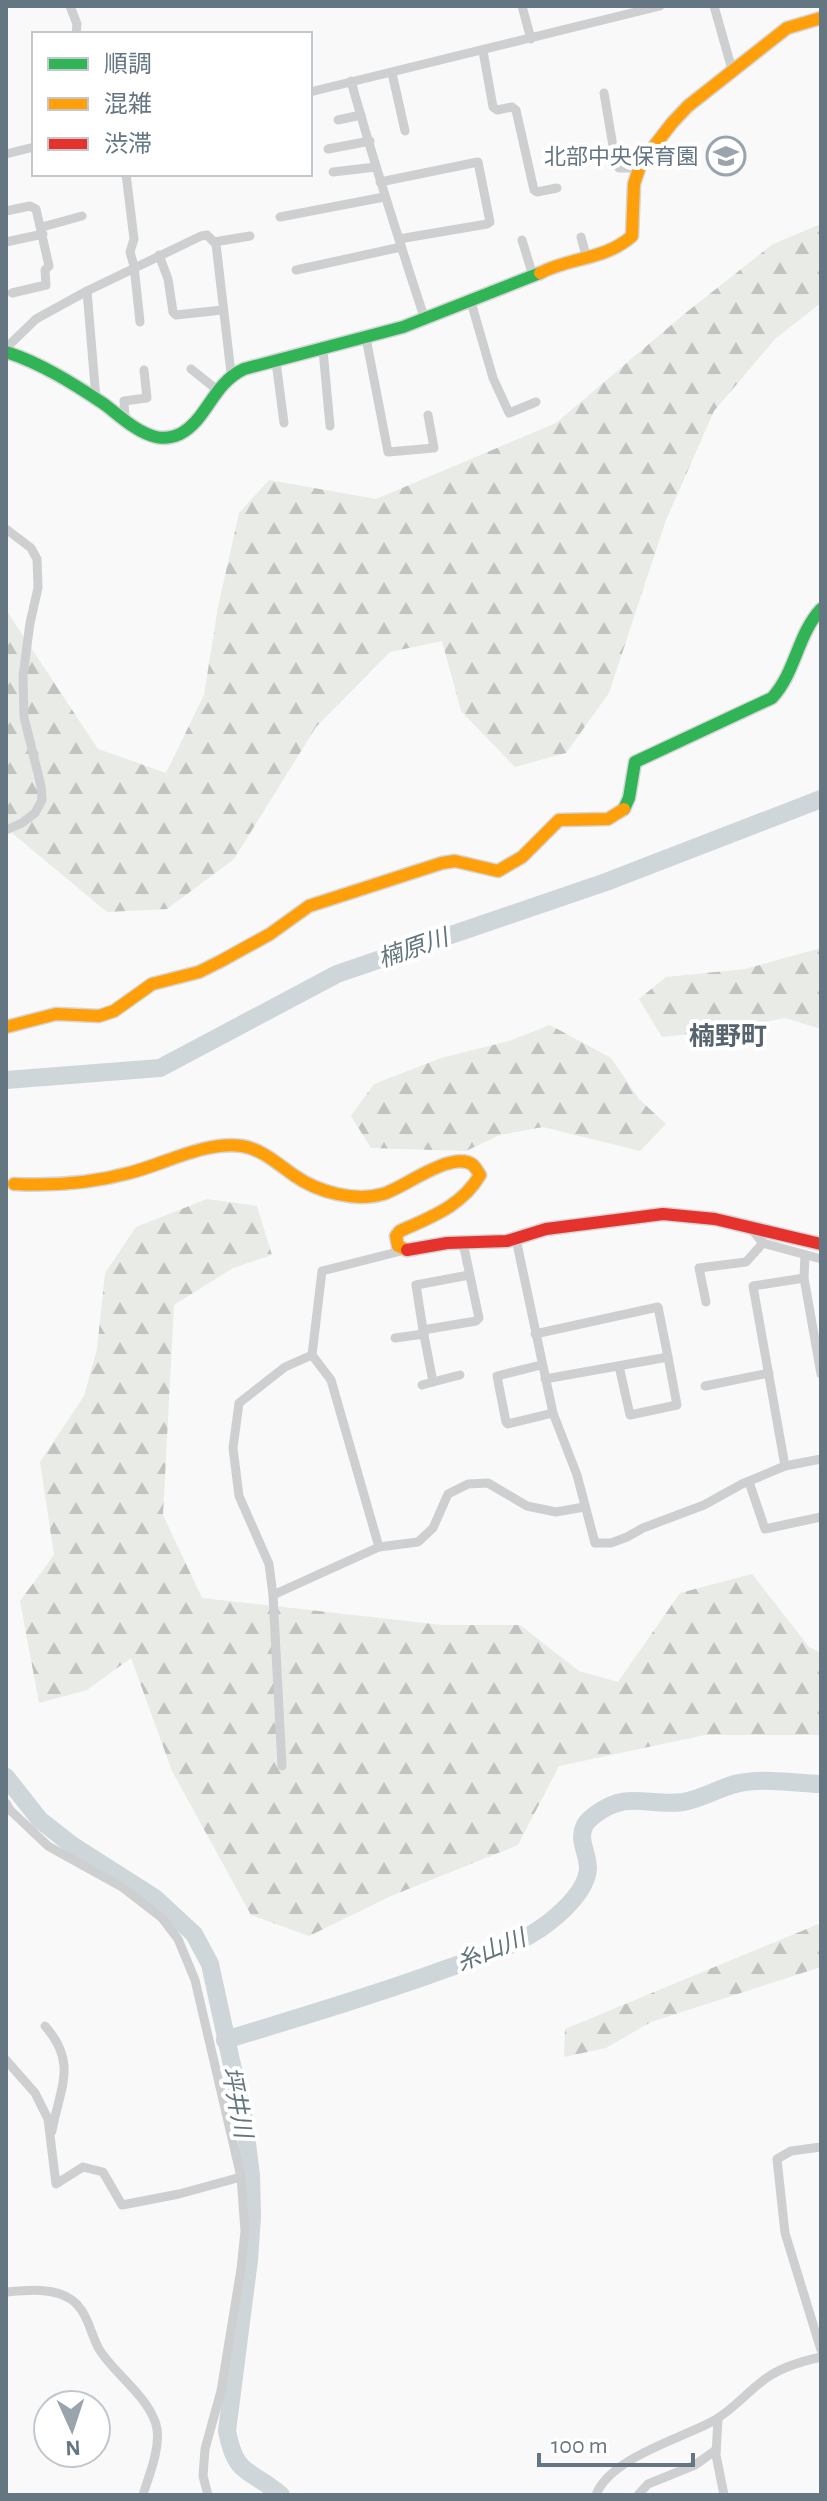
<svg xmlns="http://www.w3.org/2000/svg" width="827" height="2501" font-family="'Alegreya Sans','Noto Sans JP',sans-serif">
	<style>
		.forest { fill: url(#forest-firs) }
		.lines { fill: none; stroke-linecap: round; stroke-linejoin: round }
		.river { stroke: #ced6d9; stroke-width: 18 }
		.fast-casing { stroke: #d5d6d7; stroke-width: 15 }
		.slow-casing { stroke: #d5d6d7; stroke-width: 15 }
		.jam-casing { stroke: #d5d6d7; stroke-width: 15 }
		.street { stroke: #cecfd0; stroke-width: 9 }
		.fast { stroke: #30b455; stroke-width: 12 }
		.slow { stroke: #ff9f0a; stroke-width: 12 }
		.jam { stroke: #e5322d; stroke-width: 12 }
		.labels { text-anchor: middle; stroke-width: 8; stroke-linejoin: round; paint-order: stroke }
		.poi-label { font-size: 22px; fill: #657683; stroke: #fff; text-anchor: end }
		.water-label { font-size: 24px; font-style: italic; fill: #60757c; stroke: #fff }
		.quarter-label { font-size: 26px; font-weight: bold; fill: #57646e; stroke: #fff }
	</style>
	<defs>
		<pattern id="forest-firs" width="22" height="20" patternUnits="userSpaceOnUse" patternTransform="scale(2)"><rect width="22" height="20" fill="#e8ebe6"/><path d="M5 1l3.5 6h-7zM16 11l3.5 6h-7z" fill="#c0c3c0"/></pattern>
	</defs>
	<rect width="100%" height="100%" fill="#f9f9f9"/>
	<g class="forest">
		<path d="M821,224V303L775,339L714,411L666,520L609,693L566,753L515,767L461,711L442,641L390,652L316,727L234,859L167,909L107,912L6,828V610L98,749L166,773L204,695L218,607L239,513L269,480L376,499L556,423L683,315L773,244Z"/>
		<path d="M821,948V1029L785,1018L719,1031L662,1037L639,999L666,977L745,969Z"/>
		<path d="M550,1025L611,1058L639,1099L666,1124L640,1151L543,1127L500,1135L466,1151L371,1148L351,1116L374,1084L441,1058L509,1041Z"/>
		<path d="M207,1199L257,1206L272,1255L233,1268L174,1305L163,1515L202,1598L442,1625H520L579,1671L618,1682L680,1593L752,1574L809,1647L821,1653V1735H705L559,1766L518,1845L391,1896L309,1936L251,1915L172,1771L131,1658L87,1690L39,1703L20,1601L54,1555L40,1462L84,1396L97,1349L105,1273L136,1227Z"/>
		<path d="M821,1923V1967L651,2022L606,2048L564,2057L565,2029Z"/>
	</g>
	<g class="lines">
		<g class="river">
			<path d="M6,1080L160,1068L337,974L606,882L821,799"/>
			<path d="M6,1777L40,1820L72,1845L155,1898L194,1934L210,1964L244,2120L251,2175L252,2217L249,2260L227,2431C236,2478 250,2468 281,2495"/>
			<path d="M225,2040C297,2018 369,1997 440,1971C470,1960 502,1951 530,1935C551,1923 587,1894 588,1868C588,1854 578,1840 584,1827C586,1821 591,1818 596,1814C629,1790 648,1807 683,1802C701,1799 717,1789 735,1784C762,1777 792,1783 820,1784"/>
		</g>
		<defs>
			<g id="fast">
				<path d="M6,352C41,363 74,384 104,404C120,416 136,432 156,437C164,439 173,437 180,434C208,419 212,384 244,369L403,327L540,273"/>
				<path d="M624,809L629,798L635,762L772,698C796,672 797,635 821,609"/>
			</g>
			<g id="slow">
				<path d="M540,273C571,257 605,260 632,236L634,184L641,163L672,123L688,106L787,28L821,18"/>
				<path d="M6,1027L56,1014L99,1016L114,1011L152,984L199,972L221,961L270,934L309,906L442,863L455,861L498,871L522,857L559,820L608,819L624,809"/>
				<path d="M14,1184C53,1186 92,1183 129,1173C165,1164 204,1141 242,1146C262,1149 279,1165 295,1176C318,1192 355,1202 383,1194C404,1188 453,1149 473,1165C476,1168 478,1172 480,1175C462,1206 431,1217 400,1231L396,1236L398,1246L407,1250"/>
			</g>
			<path id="jam" d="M407,1250L447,1243L507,1241L546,1229L663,1214L715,1219L821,1244"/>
		</defs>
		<use href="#fast" class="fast-casing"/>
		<use href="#slow" class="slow-casing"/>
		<use href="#jam" class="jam-casing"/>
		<g class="street">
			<path d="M70,6L77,24L76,34"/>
			<path d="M522,6L531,39"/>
			<path d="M714,6L733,73"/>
			<path d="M483,51L493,107L497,110L512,107L516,110L534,190L537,192L557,188"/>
			<path d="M392,73L405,131"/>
			<path d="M351,81C373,161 399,240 425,320"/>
			<path d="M310,92L660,6"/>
			<path d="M604,93L616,164L619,168H639"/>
			<path d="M338,120L361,115"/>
			<path d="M328,149L370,141"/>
			<path d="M6,154L34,147"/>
			<path d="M333,172L376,167"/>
			<path d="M126,174L134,239L130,252L134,266L140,322"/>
			<path d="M380,182L478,162L490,222L487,224L399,239"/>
			<path d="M6,211L30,206L36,209L49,266L45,270L46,285L12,293"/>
			<path d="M280,217L384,197"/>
			<path d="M42,227L82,216"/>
			<path d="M581,237L587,259"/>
			<path d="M522,240L533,276"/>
			<path d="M6,242L43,234"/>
			<path d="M214,242L250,236"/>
			<path d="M159,255L168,279L173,312L176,315L222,310"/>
			<path d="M296,270L401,247"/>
			<path d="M471,302L493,378L509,413L536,402"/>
			<path d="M366,338L388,452L434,448L428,415"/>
			<path d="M6,348L36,319L87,291"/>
			<path d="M323,350L330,426"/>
			<path d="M276,362L284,423"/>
			<path d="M191,369L216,389"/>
			<path d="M96,399L87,291L201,236L207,235L216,244L231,373"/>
			<path d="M125,418L124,401L147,398L144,370"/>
			<path d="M6,529L31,548L37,559L38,588L30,623L23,676L24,717L41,786L42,800L35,813L22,823L6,830"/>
			<path d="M752,1230L763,1243L821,1259"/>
			<path d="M516,1239L553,1413L577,1475L595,1543H611L627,1537L643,1528L704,1505L742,1484L785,1466L821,1459"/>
			<path d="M463,1243L479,1318L476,1321L423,1330L416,1285L469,1275"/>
			<path d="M805,1256L804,1278L821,1374"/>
			<path d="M706,1302L699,1268L746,1262L763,1243"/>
			<path d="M535,1334L658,1307L668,1357L545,1379"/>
			<path d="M395,1338L424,1334"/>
			<path d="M541,1365L497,1376L506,1422L508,1424L553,1413"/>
			<path d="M619,1366L630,1415L677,1405L668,1357"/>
			<path d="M433,1382L460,1375"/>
			<path d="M422,1385L433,1382L423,1330"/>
			<path d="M705,1386L769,1373"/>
			<path d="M785,1466L753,1286L804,1278"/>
			<path d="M749,1482L765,1529L821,1517"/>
			<path d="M379,1547L331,1380L312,1355L322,1271L405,1250"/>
			<path d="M273,1595L379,1547L418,1542L433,1528L448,1494L468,1484L488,1483L527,1506L556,1512L584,1507"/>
			<path d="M282,1766L273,1595L269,1564L239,1496L233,1448L239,1403L285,1367L312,1355"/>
			<path d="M6,1803L10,1810L48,1846L122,1887L162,1918L178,1939L195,1980L241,2177L245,2231L241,2269L221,2391L205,2449L203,2476L208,2495"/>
			<path d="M45,2026C78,2063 60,2087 52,2131"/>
			<path d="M6,2060L35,2093L48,2119L56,2184L83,2167L103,2172L122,2205L179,2194L241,2177"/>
			<path d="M821,2147L791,2151L777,2159L785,2233L821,2350"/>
			<path d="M6,2292C26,2290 55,2287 72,2300C88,2312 90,2333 99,2349C114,2374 152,2399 157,2429C160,2450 149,2475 143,2495"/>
			<path d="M718,2418L716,2455L724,2495"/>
			<path d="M596,2495C609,2458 683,2438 715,2420C735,2408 750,2389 768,2377C784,2366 803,2361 821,2357"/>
			<path d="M638,2495L648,2484L695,2465L716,2450"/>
		</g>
		<use href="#fast" class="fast"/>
		<use href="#slow" class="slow"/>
		<use href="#jam" class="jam"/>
	</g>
	<defs>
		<symbol id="school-ring" viewBox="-11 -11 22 22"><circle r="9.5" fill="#fff" stroke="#99a4ac" stroke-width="1.5"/><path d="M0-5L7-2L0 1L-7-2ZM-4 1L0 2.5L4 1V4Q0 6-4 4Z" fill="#99a4ac"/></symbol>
	</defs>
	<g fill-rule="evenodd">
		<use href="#school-ring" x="704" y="134" width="44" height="44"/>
	</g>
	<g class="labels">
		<g class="poi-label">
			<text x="698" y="164">北部中央保育園</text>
		</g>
		<g class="water-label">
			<text transform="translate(413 948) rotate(-19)" y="8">楠原川</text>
			<text transform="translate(491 1950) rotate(-22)" y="8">糸山川</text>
			<text transform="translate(237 2102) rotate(79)" y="8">坪井川</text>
		</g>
		<g class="quarter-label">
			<text x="728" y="1045">楠野町</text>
		</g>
	</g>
	<rect width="827" height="2501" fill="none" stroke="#657683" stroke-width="16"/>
	<rect x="32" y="32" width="280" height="144" fill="#ffffff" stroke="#c1c8cd" stroke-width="2"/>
	<rect x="48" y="58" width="40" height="12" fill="#30b455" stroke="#c1c8cd" stroke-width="2"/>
	<text x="104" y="72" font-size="24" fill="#657683">順調</text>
	<rect x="48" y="98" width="40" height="12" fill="#ff9f0a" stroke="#c1c8cd" stroke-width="2"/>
	<text x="104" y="112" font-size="24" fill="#657683">混雑</text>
	<rect x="48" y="138" width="40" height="12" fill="#e5322d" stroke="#c1c8cd" stroke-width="2"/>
	<text x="104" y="152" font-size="24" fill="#657683">渋滞</text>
	<g transform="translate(72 2429) rotate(177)"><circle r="38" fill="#ffffff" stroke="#c1c8cd" stroke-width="2"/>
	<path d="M0-6L14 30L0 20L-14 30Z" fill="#99a4ac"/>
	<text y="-12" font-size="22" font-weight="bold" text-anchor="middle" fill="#657683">N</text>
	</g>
	<path d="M539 2453v12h154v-12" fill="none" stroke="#657683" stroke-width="4"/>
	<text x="551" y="2453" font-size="24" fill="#657683" stroke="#ffffff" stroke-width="6" paint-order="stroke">100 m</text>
</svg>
